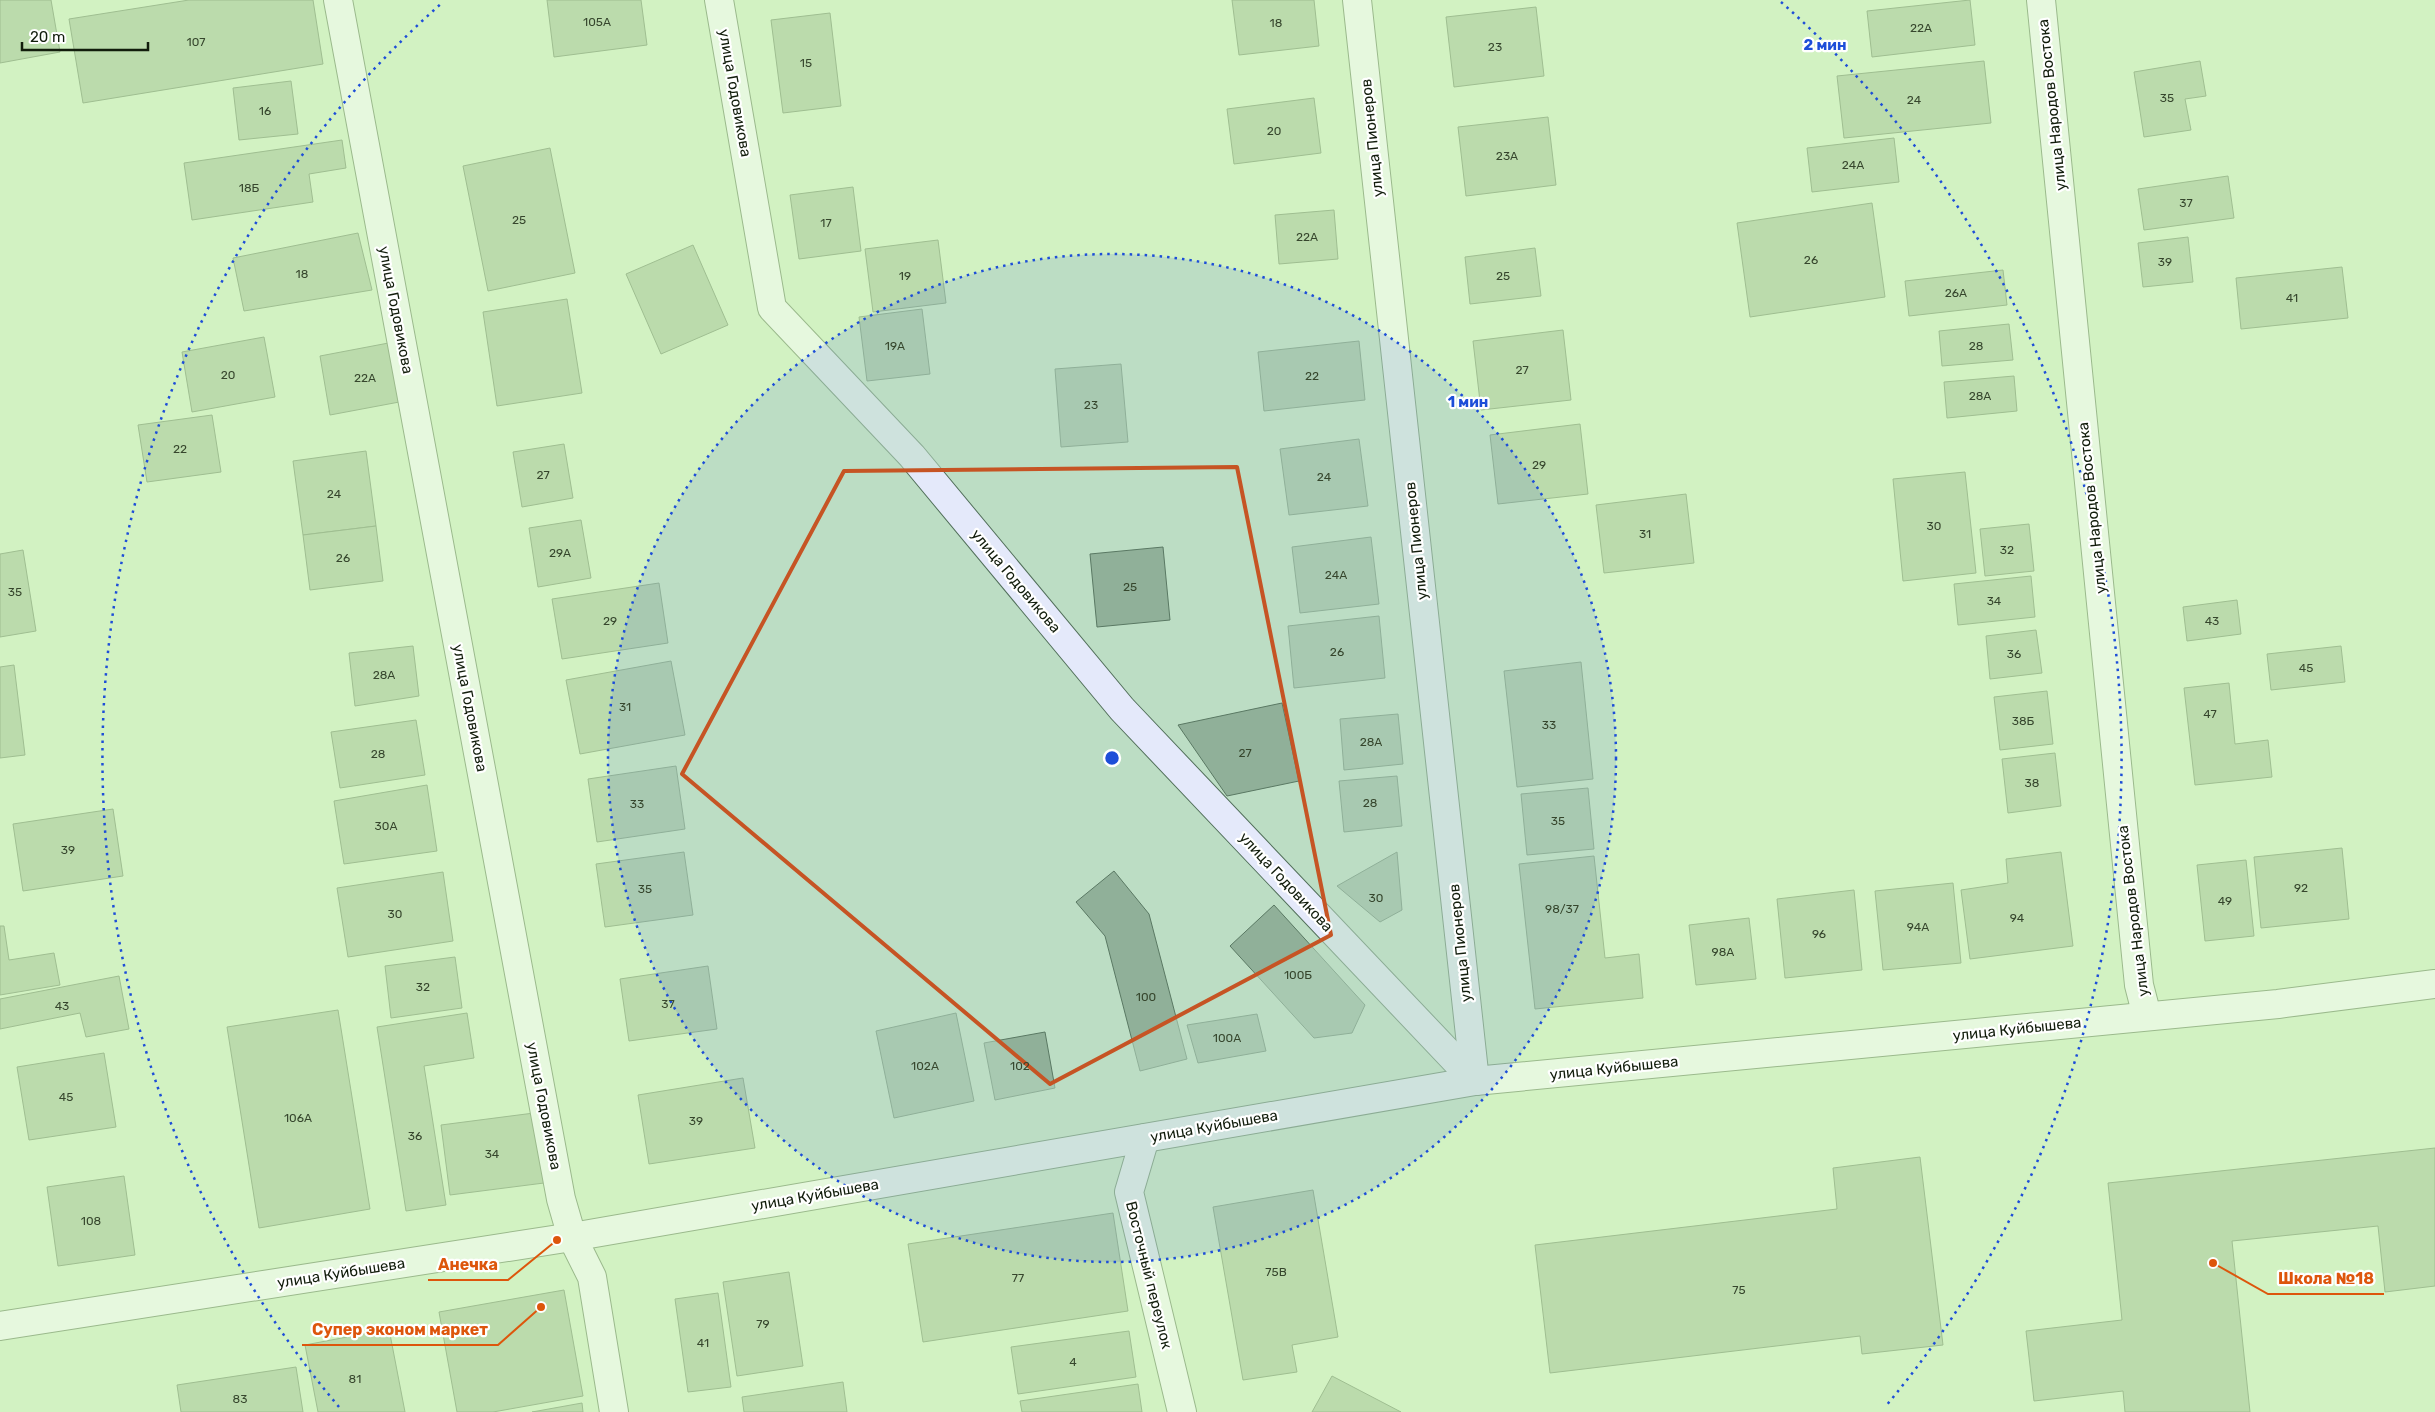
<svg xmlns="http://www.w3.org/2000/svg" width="2435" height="1412" font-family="Rubik,sans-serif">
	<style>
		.building { fill: #a0bf91; stroke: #627f54 }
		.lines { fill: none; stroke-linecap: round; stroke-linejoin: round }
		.minor-casing { stroke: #59754a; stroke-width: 30 }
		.minor { stroke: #fff; stroke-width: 28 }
		.marked { fill: none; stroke: #dd560c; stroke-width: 4; stroke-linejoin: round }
		.ring { fill: none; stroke: #1d4ed8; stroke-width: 2.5; stroke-dasharray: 2.5 5 }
		.labels { text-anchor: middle; stroke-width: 4.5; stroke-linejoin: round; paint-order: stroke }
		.number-label { font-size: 12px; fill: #36462d }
		.street-label { font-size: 15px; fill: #121d0c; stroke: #fff }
		.centre { fill: #1d4ed8; stroke: #fff; stroke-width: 2.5 }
		.ring-label { font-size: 15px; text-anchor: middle; font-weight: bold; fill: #1d4ed8; stroke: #fff; stroke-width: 4.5; stroke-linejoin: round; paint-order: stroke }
		.leader { fill: none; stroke: #dd560c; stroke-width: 2 }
		.callout-dot { fill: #dd560c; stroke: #fff; stroke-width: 2 }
		.callout-label { font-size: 16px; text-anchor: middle; font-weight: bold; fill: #dd560c; stroke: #fff; stroke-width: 4.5; stroke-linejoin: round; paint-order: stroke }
	</style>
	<rect width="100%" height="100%" fill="#d2f2c2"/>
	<g class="building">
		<path d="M0,0H51L60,52L0,63Z"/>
		<path d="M189,0H313L323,64L83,103L69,19Z"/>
		<path d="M547,0H641L647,45L554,57Z"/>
		<path d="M1232,0H1314L1319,46L1239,55Z"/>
		<path d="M1970,0L1975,45L1872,57L1867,11Z"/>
		<path d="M1536,7L1544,76L1454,87L1446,17Z"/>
		<path d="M830,13L841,106L783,113L771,20Z"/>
		<path d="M1984,61L1991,123L1844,138L1837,76Z"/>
		<path d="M2200,61L2206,96L2185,99L2191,130L2144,137L2134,72Z"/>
		<path d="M291,81L298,134L239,140L233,88Z"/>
		<path d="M1314,98L1321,153L1234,164L1227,109Z"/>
		<path d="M1548,117L1556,185L1466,196L1458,127Z"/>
		<path d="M1894,138L1899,182L1812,192L1807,148Z"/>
		<path d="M342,140L346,168L309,174L313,202L192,220L184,163Z"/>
		<path d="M550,148L575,273L488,291L463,166Z"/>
		<path d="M2228,176L2234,218L2144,230L2138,189Z"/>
		<path d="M853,187L861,251L799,259L790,195Z"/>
		<path d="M1872,203L1885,297L1750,317L1737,223Z"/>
		<path d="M1334,210L1338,259L1279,264L1275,215Z"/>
		<path d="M358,233L372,290L244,311L233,258Z"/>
		<path d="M2188,237L2193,282L2143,287L2138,243Z"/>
		<path d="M938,240L946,303L873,312L865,249Z"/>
		<path d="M693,245L728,325L661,354L626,274Z"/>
		<path d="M1535,248L1541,296L1470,304L1465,257Z"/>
		<path d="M2342,267L2348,318L2241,329L2236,278Z"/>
		<path d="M2003,270L2007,305L1909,316L1905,281Z"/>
		<path d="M567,299L582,393L497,406L483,312Z"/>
		<path d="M922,309L930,374L867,381L859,317Z"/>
		<path d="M2009,324L2013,360L1942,366L1939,331Z"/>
		<path d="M1563,330L1571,400L1481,410L1473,341Z"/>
		<path d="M264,337L275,397L192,412L182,352Z"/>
		<path d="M399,341L410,400L330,415L320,356Z"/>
		<path d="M1359,341L1365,400L1264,411L1258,352Z"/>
		<path d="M1121,364L1128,442L1061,447L1055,369Z"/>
		<path d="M2014,376L2017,411L1947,418L1944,382Z"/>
		<path d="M212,415L221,472L147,482L138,425Z"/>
		<path d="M1580,424L1588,494L1498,504L1490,435Z"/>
		<path d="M1359,439L1368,506L1289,515L1280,449Z"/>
		<path d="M564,444L573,498L522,507L513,452Z"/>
		<path d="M366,451L376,526L303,535L293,461Z"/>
		<path d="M1965,472L1976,573L1903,581L1893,479Z"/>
		<path d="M1686,494L1694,563L1604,573L1596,505Z"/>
		<path d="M581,520L591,578L538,587L529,528Z"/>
		<path d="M2029,524L2034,571L1985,576L1980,529Z"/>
		<path d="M376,526L383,581L310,590L303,535Z"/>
		<path d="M1371,537L1379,604L1300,613L1292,547Z"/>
		<path d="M1163,547L1170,620L1097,627L1090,554Z"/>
		<path d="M23,550L36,631L0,637V554Z"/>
		<path d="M2031,576L2035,617L1958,625L1954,584Z"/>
		<path d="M659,583L668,643L562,659L552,599Z"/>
		<path d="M2237,600L2241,634L2187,641L2183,607Z"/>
		<path d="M1379,616L1385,678L1294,688L1288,626Z"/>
		<path d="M2036,630L2042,673L1990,679L1986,636Z"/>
		<path d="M413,646L419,696L355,706L349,653Z"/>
		<path d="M2341,646L2345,682L2271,690L2267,654Z"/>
		<path d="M671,661L685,735L580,754L566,680Z"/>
		<path d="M1581,662L1593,779L1517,787L1504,671Z"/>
		<path d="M14,665L25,755L0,758V667Z"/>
		<path d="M2229,683L2235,744L2268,740L2272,777L2195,785L2184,688Z"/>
		<path d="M2047,691L2053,744L2000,750L1994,697Z"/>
		<path d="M1282,703L1299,781L1227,796L1178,725Z"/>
		<path d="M1398,714L1403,764L1344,770L1340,719Z"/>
		<path d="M416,720L425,775L340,788L331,732Z"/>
		<path d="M2055,753L2061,806L2008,813L2002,759Z"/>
		<path d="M676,766L685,829L597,842L588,779Z"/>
		<path d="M1397,776L1402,826L1344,832L1339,781Z"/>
		<path d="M427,785L437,851L344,864L334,801Z"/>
		<path d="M1588,788L1594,849L1527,855L1521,794Z"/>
		<path d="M113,809L123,876L23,891L13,824Z"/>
		<path d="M2342,848L2349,919L2261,928L2254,857Z"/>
		<path d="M684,852L693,915L605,927L596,864Z"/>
		<path d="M1397,852L1402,910L1380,922L1337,886Z"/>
		<path d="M2061,852L2073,946L1970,959L1961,890L2008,883L2006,859Z"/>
		<path d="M1594,856L1605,958L1639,954L1643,998L1535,1009L1519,864Z"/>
		<path d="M2246,860L2254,936L2205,941L2197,865Z"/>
		<path d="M1114,871L1149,914L1187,1059L1140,1071L1105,936L1076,902Z"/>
		<path d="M443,872L453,941L348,957L337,888Z"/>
		<path d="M1953,883L1961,963L1883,970L1875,891Z"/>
		<path d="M1854,890L1862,970L1785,978L1777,899Z"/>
		<path d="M1274,905L1365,1005L1352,1033L1314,1038L1230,946Z"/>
		<path d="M1749,918L1756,979L1696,985L1689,925Z"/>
		<path d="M0,926H4L9,960L54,953L60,985L0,995Z"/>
		<path d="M455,957L462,1008L391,1018L385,966Z"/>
		<path d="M708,966L717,1029L629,1041L620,979Z"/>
		<path d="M119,976L129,1029L86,1037L80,1013L0,1029V999Z"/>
		<path d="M338,1010L370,1209L259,1228L227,1027Z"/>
		<path d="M467,1013L474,1058L424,1066L446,1205L406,1211L377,1027Z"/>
		<path d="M956,1013L974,1101L894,1118L876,1031Z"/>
		<path d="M1257,1014L1266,1051L1198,1063L1187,1025Z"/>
		<path d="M1045,1032L1055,1088L995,1100L984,1043Z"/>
		<path d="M104,1053L116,1127L29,1140L17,1067Z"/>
		<path d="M743,1078L755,1148L649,1164L638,1095Z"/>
		<path d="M534,1113L544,1183L450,1195L441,1125Z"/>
		<path d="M2435,1148V1286L2385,1292L2378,1226L2232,1241L2250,1412H2125L2123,1391L2034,1401L2026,1331L2122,1320L2108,1183Z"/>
		<path d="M1920,1157L1943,1345L1862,1354L1860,1336L1550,1373L1535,1245L1837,1209L1833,1168Z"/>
		<path d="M124,1176L135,1255L58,1266L47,1187Z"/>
		<path d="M1313,1190L1338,1337L1292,1345L1297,1372L1243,1380L1213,1207Z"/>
		<path d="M1113,1213L1128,1311L923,1342L908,1244Z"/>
		<path d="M789,1272L803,1366L737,1376L723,1282Z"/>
		<path d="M564,1290L583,1396L493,1412H457L439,1312Z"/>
		<path d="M718,1293L731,1387L688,1392L675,1299Z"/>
		<path d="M389,1329L405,1412H318L305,1345Z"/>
		<path d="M1129,1331L1136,1377L1018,1394L1011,1347Z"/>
		<path d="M296,1367L303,1412H181L177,1385Z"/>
		<path d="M1332,1376L1401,1412H1312Z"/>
		<path d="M843,1382L847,1412H744L742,1397Z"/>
		<path d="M1138,1384L1142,1412H1022L1020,1401Z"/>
		<path d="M582,1403L583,1412H532Z"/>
	</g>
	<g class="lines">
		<defs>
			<g id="minor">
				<path d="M338,0L561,1199L572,1237L592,1277L614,1412"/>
				<path d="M719,0L772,308L912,456L1122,709L1475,1081"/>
				<path d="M1357,0L1475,1081"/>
				<path d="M2041,0L2139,985L2147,1016"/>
				<path d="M1145,1138L1129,1192L1182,1412"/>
				<path d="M0,1326L572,1237L1475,1081L2278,1004L2435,984"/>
			</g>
		</defs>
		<use href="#minor" class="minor-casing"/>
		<use href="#minor" class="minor"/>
	</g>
	<path d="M0 0H2435V1412H0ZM1237,467L1331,935L1050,1084L682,774L844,471Z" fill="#d2f2c2" fill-opacity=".55" fill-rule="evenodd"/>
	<path class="marked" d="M1237,467L1331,935L1050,1084L682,774L844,471Z"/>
	<circle cx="1112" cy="758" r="504" fill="#1d4ed8" fill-opacity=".12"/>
	<g class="ring">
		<circle cx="1112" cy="758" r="504"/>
		<path d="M339 1407A1009 1009 0 0 1 443 2M1781 2A1009 1009 0 0 1 1885 1407"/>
	</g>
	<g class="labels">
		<g class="number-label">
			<text x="597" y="26">105А</text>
			<text x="1276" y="27">18</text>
			<text x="1921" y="32">22А</text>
			<text x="196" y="46">107</text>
			<text x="1495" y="51">23</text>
			<text x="806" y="67">15</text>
			<text x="2167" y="102">35</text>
			<text x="1914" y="104">24</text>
			<text x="265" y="115">16</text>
			<text x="1274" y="135">20</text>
			<text x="1507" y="160">23А</text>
			<text x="1853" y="169">24А</text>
			<text x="249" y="192">18Б</text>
			<text x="2186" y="207">37</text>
			<text x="519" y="224">25</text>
			<text x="826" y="227">17</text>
			<text x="1307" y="241">22А</text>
			<text x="1811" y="264">26</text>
			<text x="2165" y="266">39</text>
			<text x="302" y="278">18</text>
			<text x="905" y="280">19</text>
			<text x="1503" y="280">25</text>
			<text x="1956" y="297">26А</text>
			<text x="2292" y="302">41</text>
			<text x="895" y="350">19А</text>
			<text x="1976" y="350">28</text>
			<text x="1522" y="374">27</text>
			<text x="228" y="379">20</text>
			<text x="1312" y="380">22</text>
			<text x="365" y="382">22А</text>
			<text x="1980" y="400">28А</text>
			<text x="1091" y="409">23</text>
			<text x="180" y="453">22</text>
			<text x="1539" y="469">29</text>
			<text x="543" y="479">27</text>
			<text x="1324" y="481">24</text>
			<text x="334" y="498">24</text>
			<text x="1934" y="530">30</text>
			<text x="1645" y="538">31</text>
			<text x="2007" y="554">32</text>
			<text x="560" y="557">29А</text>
			<text x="343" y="562">26</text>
			<text x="1336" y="579">24А</text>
			<text x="1130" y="591">25</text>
			<text x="15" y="596">35</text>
			<text x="1994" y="605">34</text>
			<text x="610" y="625">29</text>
			<text x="2212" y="625">43</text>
			<text x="1337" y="656">26</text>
			<text x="2014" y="658">36</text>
			<text x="2306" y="672">45</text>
			<text x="384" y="679">28А</text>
			<text x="625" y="711">31</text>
			<text x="2210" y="718">47</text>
			<text x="2023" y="725">38Б</text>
			<text x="1549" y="729">33</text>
			<text x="1371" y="746">28А</text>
			<text x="1245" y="757">27</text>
			<text x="378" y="758">28</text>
			<text x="2032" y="787">38</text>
			<text x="1370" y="807">28</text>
			<text x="637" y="808">33</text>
			<text x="1558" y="825">35</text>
			<text x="386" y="830">30А</text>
			<text x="68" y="854">39</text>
			<text x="2301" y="892">92</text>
			<text x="645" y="893">35</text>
			<text x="1376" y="902">30</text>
			<text x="2225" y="905">49</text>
			<text x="1562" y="913">98/37</text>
			<text x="395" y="918">30</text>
			<text x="2017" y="922">94</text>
			<text x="1918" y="931">94А</text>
			<text x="1819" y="938">96</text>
			<text x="1723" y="956">98А</text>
			<text x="1298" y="979">100Б</text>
			<text x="423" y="991">32</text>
			<text x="1146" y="1001">100</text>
			<text x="668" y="1008">37</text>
			<text x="62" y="1010">43</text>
			<text x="1227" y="1042">100А</text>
			<text x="925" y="1070">102А</text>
			<text x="1020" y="1070">102</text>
			<text x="66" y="1101">45</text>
			<text x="298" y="1122">106А</text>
			<text x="696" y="1125">39</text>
			<text x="415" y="1140">36</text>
			<text x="492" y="1158">34</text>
			<text x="91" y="1225">108</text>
			<text x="1276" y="1276">75В</text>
			<text x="1018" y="1282">77</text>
			<text x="1739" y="1294">75</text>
			<text x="763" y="1328">79</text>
			<text x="703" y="1347">41</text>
			<text x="1073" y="1366">4</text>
			<text x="355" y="1383">81</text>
			<text x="240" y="1403">83</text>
		</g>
		<g class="street-label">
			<text transform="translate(735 93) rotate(80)" y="5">улица Годовикова</text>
			<text transform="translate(2052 105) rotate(-96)" y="5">улица Народов Востока</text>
			<text transform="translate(1372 138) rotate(-96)" y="5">улица Пионеров</text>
			<text transform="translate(396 310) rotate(79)" y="5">улица Годовикова</text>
			<text transform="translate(2092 508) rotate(-96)" y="5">улица Народов Востока</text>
			<text transform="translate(1416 541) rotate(-96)" y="5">улица Пионеров</text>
			<text transform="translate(1016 581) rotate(50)" y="5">улица Годовикова</text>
			<text transform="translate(470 708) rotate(79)" y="5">улица Годовикова</text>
			<text transform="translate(1286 882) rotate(47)" y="5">улица Годовикова</text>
			<text transform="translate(2133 911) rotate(-97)" y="5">улица Народов Востока</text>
			<text transform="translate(1460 943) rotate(-96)" y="5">улица Пионеров</text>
			<text transform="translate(2017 1029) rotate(-6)" y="5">улица Куйбышева</text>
			<text transform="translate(1614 1068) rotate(-6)" y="5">улица Куйбышева</text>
			<text transform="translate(544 1106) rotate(79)" y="5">улица Годовикова</text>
			<text transform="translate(1214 1126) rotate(-10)" y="5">улица Куйбышева</text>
			<text transform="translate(815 1195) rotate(-10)" y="5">улица Куйбышева</text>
			<text transform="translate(341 1273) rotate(-9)" y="5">улица Куйбышева</text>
			<text transform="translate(1149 1275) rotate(76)" y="5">Восточный переулок</text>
		</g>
	</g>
	<circle cx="1112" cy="758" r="8" class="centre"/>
	<g class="ring-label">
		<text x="1825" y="50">2 мин</text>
		<text x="1468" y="407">1 мин</text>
	</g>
	<path class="leader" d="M557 1240L508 1280H428M2213 1263L2268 1294H2384M541 1307L498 1345H302"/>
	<g class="callout-dot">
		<circle cx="557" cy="1240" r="5"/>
		<circle cx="2213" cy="1263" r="5"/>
		<circle cx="541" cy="1307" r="5"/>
	</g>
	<g class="callout-label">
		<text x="468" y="1270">Анечка</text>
		<text x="2326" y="1284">Школа №18</text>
		<text x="400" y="1335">Супер эконом маркет</text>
	</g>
	<path d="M22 42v8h126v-8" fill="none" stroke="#121d0c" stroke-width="2.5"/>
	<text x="30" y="42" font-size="15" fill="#121d0c" stroke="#ffffff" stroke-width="4" paint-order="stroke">20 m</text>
</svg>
